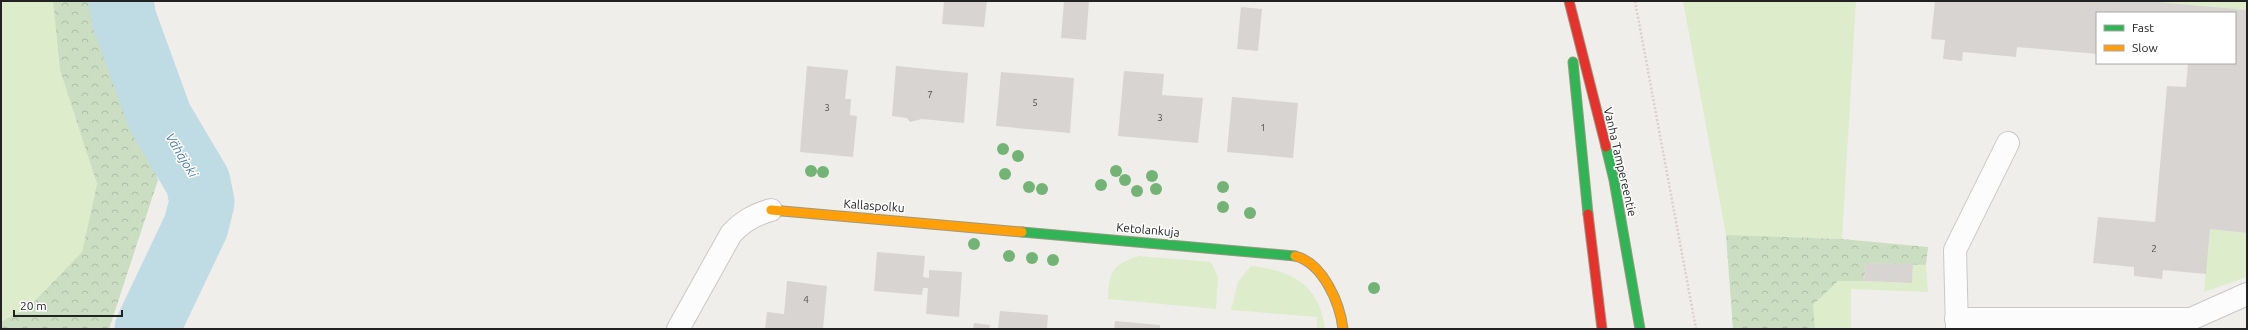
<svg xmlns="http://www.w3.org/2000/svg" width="2248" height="330" font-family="Ubuntu,sans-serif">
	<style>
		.grass { fill: #ddeccb }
		.forest { fill: url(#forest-crowns) }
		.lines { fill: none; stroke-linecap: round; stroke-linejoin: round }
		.river { stroke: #bfdbe3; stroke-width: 65 }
		.building { fill: #d7d4d2 }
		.lane-casing { stroke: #c9c8c7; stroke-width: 24 }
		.fast-casing { stroke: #999a82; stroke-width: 11 }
		.slow-casing { stroke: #999a82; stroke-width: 11 }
		.jam-casing { stroke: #999a82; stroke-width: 11 }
		.path { stroke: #dccecd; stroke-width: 2.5; stroke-dasharray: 2 2; stroke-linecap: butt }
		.lane { stroke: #fdfcfc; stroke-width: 22 }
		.fast { stroke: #30b455; stroke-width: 9 }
		.slow { stroke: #ff9f0a; stroke-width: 9 }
		.jam { stroke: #e5322d; stroke-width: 9 }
		.tree { fill: #73b476 }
		.labels { text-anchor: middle; stroke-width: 3; stroke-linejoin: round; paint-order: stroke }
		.number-label { font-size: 10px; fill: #4f4e4e }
		.street-label { font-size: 12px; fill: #222; stroke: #fff }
		.water-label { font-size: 13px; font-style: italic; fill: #4a7aab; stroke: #fff }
	</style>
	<defs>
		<pattern id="forest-crowns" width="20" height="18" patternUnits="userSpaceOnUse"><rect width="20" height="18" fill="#cbdec1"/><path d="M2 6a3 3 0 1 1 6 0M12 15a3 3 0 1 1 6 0" fill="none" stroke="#aebea6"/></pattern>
	</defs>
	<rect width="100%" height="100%" fill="#f0eeeb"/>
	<g class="grass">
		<path d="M1,1H53L60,70L97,184L82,252L30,306L1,322Z"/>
		<path d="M1683,1H1856L1842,239L1726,235Z"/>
		<path d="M2146,1H2247V10Z"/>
		<path d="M2210,229L2247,233V277L2204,292Z"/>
		<path d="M1139,256L1211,262L1218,277L1216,309L1108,299C1108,272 1113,264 1139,256Z"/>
		<path d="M1913,264L1926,265L1928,292L1851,289V329H1815L1813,305L1838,280L1912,283Z"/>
		<path d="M1251,266C1292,270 1320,285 1325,329H1317V317L1231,310L1238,282Z"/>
	</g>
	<g class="forest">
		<path d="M53,1H95V5L158,180L109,329H1V322L30,306L82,252L97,184L60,70Z"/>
		<path d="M1726,235L1842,239L1928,247L1926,265L1866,263L1864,281H1838L1813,305L1815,329H1733Z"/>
	</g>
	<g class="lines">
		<path class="river" d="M121,1L124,19L160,118L198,182L202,202L196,226L147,329"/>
	</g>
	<g class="building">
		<path d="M944,1H987L984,27L942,24Z"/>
		<path d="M1064,1H1089L1086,40L1061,38Z"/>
		<path d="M1935,1H2146L2247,10V233L2210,229L2206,274L2163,270L2162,279L2134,276V267L2093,263L2098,217L2155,222L2167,86L2186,87L2188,63H2235V13H2097V54L2017,47L2016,57L1963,52L1962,61L1943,59L1945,40L1931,39Z"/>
		<path d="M1241,7L1262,9L1258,51L1237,49Z"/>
		<path d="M807,66L848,70L845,99H851L850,115L857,116L853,157L800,152Z"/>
		<path d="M896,66L968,73L964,123L922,119L910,122L907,118L892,116Z"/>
		<path d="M1124,71L1164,74L1162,95L1203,98L1198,143L1118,136Z"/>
		<path d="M1001,72L1074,78L1070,133L996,126Z"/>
		<path d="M1232,97L1298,103L1293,158L1227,152Z"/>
		<path d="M877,252L925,256L923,277L929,278V270L962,272L959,317L926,314L928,288H923L922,295L874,291Z"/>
		<path d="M1866,263L1913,264L1912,283L1864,281Z"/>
		<path d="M787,281L827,286L823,329H765L767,312L784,314Z"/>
		<path d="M1000,311L1048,315L1047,329H998Z"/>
		<path d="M1115,321L1160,325V329H1114Z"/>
		<path d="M974,323L990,325L989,329H973Z"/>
	</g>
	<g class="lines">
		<defs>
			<g id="lane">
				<path d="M1956,319H2191L2247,294"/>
				<path d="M678,329L731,234C743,221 754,215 771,210"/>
				<path d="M1957,329L1955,250L2008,143"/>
			</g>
			<g id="fast">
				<path d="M1573,62L1588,214"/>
				<path d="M1606,147L1614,180L1640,329"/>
				<path d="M1022,232L1295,256"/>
			</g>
			<g id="slow">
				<path d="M771,210L1022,232"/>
				<path d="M1295,256C1323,263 1340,303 1343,329"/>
			</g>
			<g id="jam">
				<path d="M1569,1L1606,147"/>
				<path d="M1588,214L1602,329"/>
			</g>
		</defs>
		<use href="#lane" class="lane-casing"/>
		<use href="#fast" class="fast-casing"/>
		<use href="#slow" class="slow-casing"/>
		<use href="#jam" class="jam-casing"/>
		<path class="path" d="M1635,1L1696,329"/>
		<use href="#lane" class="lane"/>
		<use href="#fast" class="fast"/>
		<use href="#slow" class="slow"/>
		<use href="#jam" class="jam"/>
	</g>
	<g class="tree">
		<circle cx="1003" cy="149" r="6"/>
		<circle cx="1018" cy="156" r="6"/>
		<circle cx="811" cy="171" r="6"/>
		<circle cx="1116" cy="171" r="6"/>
		<circle cx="823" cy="172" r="6"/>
		<circle cx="1005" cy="174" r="6"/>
		<circle cx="1152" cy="176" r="6"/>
		<circle cx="1125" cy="180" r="6"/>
		<circle cx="1101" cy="185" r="6"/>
		<circle cx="1029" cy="187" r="6"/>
		<circle cx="1223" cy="187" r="6"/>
		<circle cx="1042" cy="189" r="6"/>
		<circle cx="1156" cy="189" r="6"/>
		<circle cx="1137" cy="191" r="6"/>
		<circle cx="1223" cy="207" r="6"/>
		<circle cx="1250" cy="213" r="6"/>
		<circle cx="974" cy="244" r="6"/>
		<circle cx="1009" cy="256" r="6"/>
		<circle cx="1032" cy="258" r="6"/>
		<circle cx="1053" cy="260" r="6"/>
		<circle cx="1374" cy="288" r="6"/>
	</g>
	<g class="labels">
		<g class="number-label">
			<text x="930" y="98">7</text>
			<text x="1035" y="106">5</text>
			<text x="827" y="111">3</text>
			<text x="1160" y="121">3</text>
			<text x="1263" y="131">1</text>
			<text x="2154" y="252">2</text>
			<text x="806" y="303">4</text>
		</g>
		<g class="street-label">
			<text transform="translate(1620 162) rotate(77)" y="4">Vanha Tampereentie</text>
			<text transform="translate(874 206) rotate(4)" y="4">Kallaspolku</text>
			<text transform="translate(1148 230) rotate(5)" y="4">Ketolankuja</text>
		</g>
		<g class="water-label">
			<text transform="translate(182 155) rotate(59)" y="5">Vähäjoki</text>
		</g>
	</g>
	<rect width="2248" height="330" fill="none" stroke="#222222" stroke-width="4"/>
	<rect x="2096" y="12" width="140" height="52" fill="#ffffff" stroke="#a7a7a7"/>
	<rect x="2104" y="25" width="20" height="6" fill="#30b455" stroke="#a7a7a7"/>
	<text x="2132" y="32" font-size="12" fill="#222222">Fast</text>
	<rect x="2104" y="45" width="20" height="6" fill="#ff9f0a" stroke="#a7a7a7"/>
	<text x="2132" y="52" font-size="12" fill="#222222">Slow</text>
	<path d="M14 310v6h108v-6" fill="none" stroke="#222222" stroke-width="2"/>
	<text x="20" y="310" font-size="12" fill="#222222" stroke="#ffffff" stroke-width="3" paint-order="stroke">20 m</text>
</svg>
